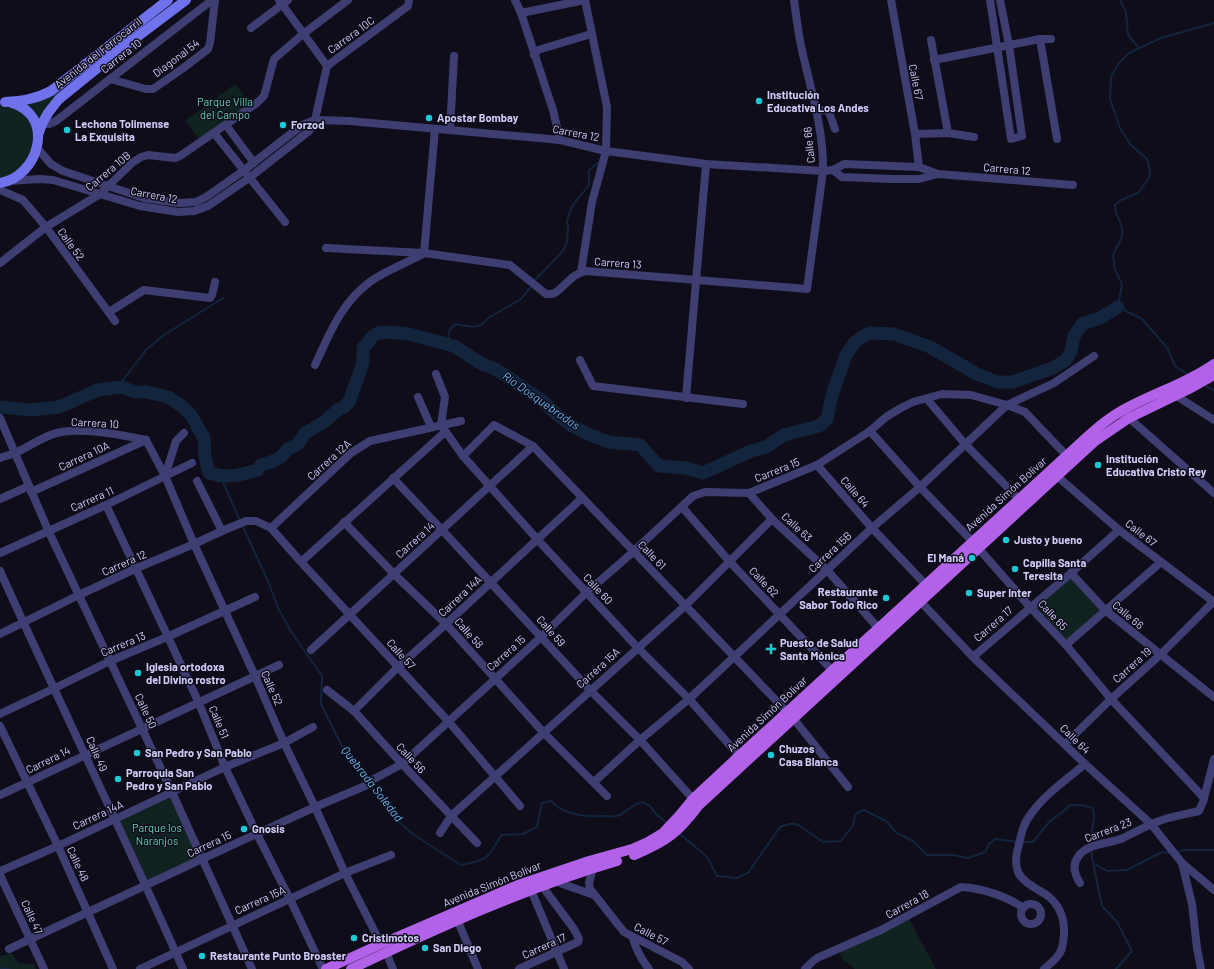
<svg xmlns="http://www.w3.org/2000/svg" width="1214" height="969" font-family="Barlow,sans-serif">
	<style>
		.green { fill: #112321 }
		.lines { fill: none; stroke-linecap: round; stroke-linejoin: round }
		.stream { stroke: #13253d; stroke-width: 2 }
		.river { stroke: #13253d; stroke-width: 13 }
		.minor { stroke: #3e3e72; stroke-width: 8 }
		.secondary { stroke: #7072eb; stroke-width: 10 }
		.primary { stroke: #b262e9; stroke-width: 10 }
		.poi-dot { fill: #1dc7d3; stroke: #0f0d1a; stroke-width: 1.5 }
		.labels { text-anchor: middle; stroke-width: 3; stroke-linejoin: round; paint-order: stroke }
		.street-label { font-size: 11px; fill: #d0ccf8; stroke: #0f0d1a }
		.poi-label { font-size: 11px; font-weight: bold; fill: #d0ccf8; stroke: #0f0d1a; text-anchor: start }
		.park-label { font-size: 11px; fill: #64cdaf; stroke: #0f0d1a }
		.water-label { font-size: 12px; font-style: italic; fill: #68b3ea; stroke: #0f0d1a }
	</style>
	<rect width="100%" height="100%" fill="#0f0d1a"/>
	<g class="green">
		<path d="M61,84L68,91L53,105L33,158L0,183V103L25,101Z"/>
		<path d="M235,84L252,106L202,142L185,121Z"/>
		<path d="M1071,573L1105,610L1066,645L1030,607Z"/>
		<path d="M172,792L202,859L146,885L114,819Z"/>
		<path d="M908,917L936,969H855L843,960L838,949Z"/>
		<path d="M12,953L18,963L34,964L36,969H0V956Z"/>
	</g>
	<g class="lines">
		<g class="stream">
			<path d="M1120,0L1126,12L1128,35L1140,49"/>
			<path d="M534,281L563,251L567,242L568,228L567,221L570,212L573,205L589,185V170L598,163"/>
			<path d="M446,343L448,339L449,331L455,324C468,326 480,331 488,318L521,299L532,285"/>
			<path d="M1190,376L1175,366L1168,349L1142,319L1118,307L1122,284L1115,270L1113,255L1122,237V227L1116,212L1115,205L1121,200L1138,193L1149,178L1150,170L1147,159L1130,144L1120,128L1110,99L1111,77L1119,63L1129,53L1161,38L1214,23"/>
			<path d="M1203,384L1214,391"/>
			<path d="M116,389L147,349L164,335L223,298"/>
			<path d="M221,477L240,521"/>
			<path d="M242,525L268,581L278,608L290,630L322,676L321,704L344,750L367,781"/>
			<path d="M370,784L396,819L414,835L461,865C470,863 483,862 490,853C495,847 496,842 502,835L523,834L537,827L542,803L551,801C564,815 585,817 603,816C607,816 612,817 616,816C627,814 630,804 643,802L650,806L655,813L668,824"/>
			<path d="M679,833L707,857L717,876L736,878L748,873L780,827L789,824H797L823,842L841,841C843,837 852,828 853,825C856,815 852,814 864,810L886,821L897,833L913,841L927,855H953L968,858L985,852L989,844L995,839L1018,842"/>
			<path d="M1022,842H1033L1050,821L1065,810L1070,805H1081L1093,808L1094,817L1090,844"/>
			<path d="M1091,850L1093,863L1107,871L1127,870L1162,852L1171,853"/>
			<path d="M1177,852L1184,850H1214"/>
			<path d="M1093,863L1102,906L1117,922L1132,951L1116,969"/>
			<path d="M0,968L10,969"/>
		</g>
		<path class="river" d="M0,407L31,410L59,407L98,390L122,387L135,392H147L168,397L183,407L191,415L204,438L205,457L209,473C227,479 241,475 258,470L261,465L271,462L281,457L288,449L298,444L304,434L324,422L339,409L344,407L349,402L363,363V348L373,336L378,333L386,332L409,334L454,346L482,364L495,369L511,379L544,402L556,414L572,426L590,435L609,442L640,445L659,466L686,468L703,473L751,451L766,447L784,435L819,426L827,419L832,395L846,355L855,342L865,335L871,333L894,334L930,347L977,374L997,382H1013L1053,368L1066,360L1071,351L1074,336L1082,324L1100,318L1118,307"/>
		<g class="minor">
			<path d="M279,0L327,66"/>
			<path d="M515,0L521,13L553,110L560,140"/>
			<path d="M891,0L915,134L919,167"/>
			<path d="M990,0L1011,139L1022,136L1009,45L1000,0"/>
			<path d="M521,13L585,0"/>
			<path d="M251,28L288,0"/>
			<path d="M1040,39L1057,139"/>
			<path d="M931,40L948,133"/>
			<path d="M534,55L538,50L591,34"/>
			<path d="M934,60L1040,39H1051"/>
			<path d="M110,79L146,89H153L182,69L208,49L210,43L215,0"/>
			<path d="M816,111L825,110L829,112L835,129"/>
			<path d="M42,124H49L56,121L212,0"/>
			<path d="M226,125L254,163"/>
			<path d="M450,130L454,56"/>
			<path d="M214,133L285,222"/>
			<path d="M915,134L948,133L974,137"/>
			<path d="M37,148L51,164L63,171L144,198L179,203L196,202L206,197L243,171L302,125L315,120L349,121L560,140L606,151L706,164L823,171L833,170L844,164L919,167L938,174L1073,185"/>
			<path d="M833,170L842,177L892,179H919L938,174"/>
			<path d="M9,181L39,179L53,180L140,206L178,212L194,211L208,206L249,178L309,131L315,120L327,66L408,6L409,0"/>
			<path d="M0,190L23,200L46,227L115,321"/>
			<path d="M326,248L424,253L510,265L546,294H551L555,293C565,286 573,273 586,271L807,289L823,171C824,129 810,87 801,46C798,31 796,15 794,0"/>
			<path d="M424,253L435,129"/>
			<path d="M0,263L46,227L100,194L132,163L141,157L148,155L175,158L180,156L257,103L264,96L266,89L274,59L303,34L348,0"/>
			<path d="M581,272L592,202L606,151L607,107L585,0"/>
			<path d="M109,312L144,290L210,298L212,295L215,282"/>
			<path d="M580,360L593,386L743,404"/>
			<path d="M315,365C330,333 341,303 371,281C387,270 406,263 423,254"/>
			<path d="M436,374L445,397L441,425L463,456L537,539L638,648L689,699L742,759"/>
			<path d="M1175,395L1214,420"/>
			<path d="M418,397L431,427"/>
			<path d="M686,398L706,164"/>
			<path d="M927,399L965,444L1019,499"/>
			<path d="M0,418L48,530L172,792L252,969"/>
			<path d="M1129,418L1214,493"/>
			<path d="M870,431L920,487L972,541L1030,607L1066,645L1111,699L1204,798"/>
			<path d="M146,440L165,476L194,544L255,676L284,743L315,807L345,873L381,944"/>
			<path d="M463,456L494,425L533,446L787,712"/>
			<path d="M0,458C5,456 10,455 15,453C29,447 41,437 57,433C79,427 123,435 146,440"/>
			<path d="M817,465L872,528L926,585"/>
			<path d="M165,476L176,441L184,433"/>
			<path d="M1057,476L1119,530L1214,602"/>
			<path d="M393,478L442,530L590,690L640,740L693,799"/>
			<path d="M197,481L222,531"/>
			<path d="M31,492L146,440"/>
			<path d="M749,493L772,519L827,570L879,629"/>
			<path d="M0,499L29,486"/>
			<path d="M106,505L198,701L225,767L257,834L290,899L323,969"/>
			<path d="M682,507L730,562L832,670"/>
			<path d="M344,522L394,574L446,624L543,732L607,796"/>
			<path d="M271,528L351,453L370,441L461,421"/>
			<path d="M0,553L106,505L192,463"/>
			<path d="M301,562L445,432"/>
			<path d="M0,571C60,704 124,835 183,969"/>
			<path d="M1071,573L1105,610L1214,697"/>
			<path d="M921,602L973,657L1085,764L1151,824L1182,863L1214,890"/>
			<path d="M0,634L79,595L137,568L194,544L222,531L246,521H256L271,528L301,562L449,722L520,806"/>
			<path d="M1066,645L1161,562"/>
			<path d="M311,650L533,446"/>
			<path d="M973,657L1071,573L1119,530"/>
			<path d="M327,690L354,711L402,764L477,843"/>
			<path d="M354,711L398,667L446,624L582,498"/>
			<path d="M0,714L55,688L110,661L167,637L255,597"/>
			<path d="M793,718L848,787"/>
			<path d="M0,726L58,846L113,969"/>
			<path d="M1065,744L1111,699L1160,655L1213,602"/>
			<path d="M594,782L640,740L689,699L872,528L920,487L1007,405L1054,383L1094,356"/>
			<path d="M0,795L279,665"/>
			<path d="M440,833L451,816L686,605L772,519"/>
			<path d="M1182,863L1192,904L1197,948L1201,969"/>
			<path d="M593,868L589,883L590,889L624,932L682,962L689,969"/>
			<path d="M0,871L58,846L225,767L284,743L313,727"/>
			<path d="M0,875L44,969"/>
			<path d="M554,881L594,895"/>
			<path d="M1080,883C1075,875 1072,865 1078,857C1086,843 1110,844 1123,838C1136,832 1149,824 1162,820C1174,816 1187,814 1199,811L1203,802L1214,759"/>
			<path d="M531,890L564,969"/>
			<circle cx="1031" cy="914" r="10"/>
			<path d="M457,919L478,969"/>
			<path d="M633,938C636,950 641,959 649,969"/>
			<path d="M9,949L202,859L315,807L365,786L374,779L402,764L541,637L586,593L633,552L693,496L705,492L749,493L817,465L870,431L886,417L901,408L913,402L942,394L971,395L1007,405L1025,412L1067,456"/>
			<path d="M386,952L393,969"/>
			<path d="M140,969L345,873L391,855"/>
			<path d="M519,969L578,942L579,939L574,929L542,886"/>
			<path d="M805,969L812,962L817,958L881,930L961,887C981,888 1007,896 1023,908"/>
			<path d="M1044,969C1049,964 1056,960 1059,954C1062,951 1062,947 1063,943C1066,925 1063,908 1048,896C1038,889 1023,883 1018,872C1015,864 1016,855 1018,848C1021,836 1023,823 1031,814C1044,795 1067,779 1085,764"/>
		</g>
		<g class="secondary">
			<path d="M5,102C22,101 36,99 51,91L168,0"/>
			<path d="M38,135L42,124L48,113L59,99L117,52L186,0"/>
			<path d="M0,183C39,177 56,116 12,103"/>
		</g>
		<g class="primary">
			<path d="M634,855C666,842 678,833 699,805L1094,442L1129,418L1191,388L1214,375"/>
			<path d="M326,969L381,944L518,885L589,861L632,849L648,842L663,833L679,816L693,799L739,756L1087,437C1098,427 1110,417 1123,410C1153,393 1186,384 1214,364"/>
			<path d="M351,969C438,928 525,888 617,861"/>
		</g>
	</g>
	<g class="poi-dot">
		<circle cx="759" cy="101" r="4"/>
		<circle cx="429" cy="118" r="4"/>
		<circle cx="283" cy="125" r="4"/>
		<circle cx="67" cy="130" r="4"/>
		<circle cx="1098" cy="465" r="4"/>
		<circle cx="1006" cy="540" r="4"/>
		<circle cx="972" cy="558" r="4"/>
		<circle cx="1015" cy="569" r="4"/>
		<circle cx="969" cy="593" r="4"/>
		<circle cx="886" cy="598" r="4"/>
		<path d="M769 643h4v4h4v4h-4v4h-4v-4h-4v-4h4z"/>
		<circle cx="138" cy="673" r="4"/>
		<circle cx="137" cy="753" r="4"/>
		<circle cx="771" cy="755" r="4"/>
		<circle cx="118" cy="779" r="4"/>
		<circle cx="244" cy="829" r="4"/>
		<circle cx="354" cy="938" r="4"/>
		<circle cx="425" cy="948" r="4"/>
		<circle cx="202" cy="956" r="4"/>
	</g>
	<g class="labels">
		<g class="street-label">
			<text transform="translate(351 35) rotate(-36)" y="4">Carrera 10C</text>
			<text transform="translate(98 53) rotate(-38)" y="4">Avenida del Ferrocarril</text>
			<text transform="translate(121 56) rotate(-38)" y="4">Carrera 10</text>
			<text transform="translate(176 58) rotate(-37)" y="4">Diagonal 54</text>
			<text transform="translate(916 82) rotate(79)" y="4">Calle 67</text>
			<text transform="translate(576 133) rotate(11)" y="4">Carrera 12</text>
			<text transform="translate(809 145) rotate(-96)" y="4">Calle 66</text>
			<text transform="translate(1007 169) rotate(5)" y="4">Carrera 12</text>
			<text transform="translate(108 171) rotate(-40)" y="4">Carrera 10B</text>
			<text transform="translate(154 195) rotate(11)" y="4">Carrera 12</text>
			<text transform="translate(71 244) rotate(54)" y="4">Calle 52</text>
			<text transform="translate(618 263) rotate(4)" y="4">Carrera 13</text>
			<text transform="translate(95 423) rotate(3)" y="4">Carrera 10</text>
			<text transform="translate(84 456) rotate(-25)" y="4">Carrera 10A</text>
			<text transform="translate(329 460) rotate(-42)" y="4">Carrera 12A</text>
			<text transform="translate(777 470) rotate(-22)" y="4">Carrera 15</text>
			<text transform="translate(855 492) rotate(49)" y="4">Calle 64</text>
			<text transform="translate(1006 494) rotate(-42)" y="4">Avenida Simón Bolívar</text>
			<text transform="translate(92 499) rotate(-24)" y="4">Carrera 11</text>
			<text transform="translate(797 527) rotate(43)" y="4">Calle 63</text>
			<text transform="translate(1141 533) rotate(38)" y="4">Calle 67</text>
			<text transform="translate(415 540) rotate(-42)" y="4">Carrera 14</text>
			<text transform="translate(830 552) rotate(-43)" y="4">Carrera 15B</text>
			<text transform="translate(652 555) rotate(46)" y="4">Calle 61</text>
			<text transform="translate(124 563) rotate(-24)" y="4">Carrera 12</text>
			<text transform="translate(764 582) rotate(46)" y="4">Calle 62</text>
			<text transform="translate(598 589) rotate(47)" y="4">Calle 60</text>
			<text transform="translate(460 596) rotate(-43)" y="4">Carrera 14A</text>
			<text transform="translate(1053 615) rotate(47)" y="4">Calle 65</text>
			<text transform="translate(1128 615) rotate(40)" y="4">Calle 66</text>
			<text transform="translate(993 624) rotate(-41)" y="4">Carrera 17</text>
			<text transform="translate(551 631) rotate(48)" y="4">Calle 59</text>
			<text transform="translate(469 633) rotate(48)" y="4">Calle 58</text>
			<text transform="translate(123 644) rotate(-23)" y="4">Carrera 13</text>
			<text transform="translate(506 653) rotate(-42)" y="4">Carrera 15</text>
			<text transform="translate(401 654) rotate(48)" y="4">Calle 57</text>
			<text transform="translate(1132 665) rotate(-42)" y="4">Carrera 19</text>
			<text transform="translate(598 668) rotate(-42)" y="4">Carrera 15A</text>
			<text transform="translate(272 688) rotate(66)" y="4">Calle 52</text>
			<text transform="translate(146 711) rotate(65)" y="4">Calle 50</text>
			<text transform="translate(767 714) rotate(-43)" y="4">Avenida Simón Bolívar</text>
			<text transform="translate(219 722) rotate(67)" y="4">Calle 51</text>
			<text transform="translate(1075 739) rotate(44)" y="4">Calle 64</text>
			<text transform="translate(97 754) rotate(66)" y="4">Calle 49</text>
			<text transform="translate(411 758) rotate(47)" y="4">Calle 56</text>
			<text transform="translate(48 760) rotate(-26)" y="4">Carrera 14</text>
			<text transform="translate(98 815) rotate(-25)" y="4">Carrera 14A</text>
			<text transform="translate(1108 830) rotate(-21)" y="4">Carrera 23</text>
			<text transform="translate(209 844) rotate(-25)" y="4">Carrera 15</text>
			<text transform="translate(78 864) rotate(65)" y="4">Calle 48</text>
			<text transform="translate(492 884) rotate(-22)" y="4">Avenida Simón Bolívar</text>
			<text transform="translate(260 900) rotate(-24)" y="4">Carrera 15A</text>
			<text transform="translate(907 904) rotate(-29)" y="4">Carrera 18</text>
			<text transform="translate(32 917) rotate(65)" y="4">Calle 47</text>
			<text transform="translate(651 934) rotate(27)" y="4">Calle 57</text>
			<text transform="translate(544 946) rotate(-24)" y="4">Carrera 17</text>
		</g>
		<g class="poi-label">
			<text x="767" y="99">Institución<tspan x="767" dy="13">Educativa Los Andes</tspan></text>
			<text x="437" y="122">Apostar Bombay</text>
			<text x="75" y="128">Lechona Tolimense<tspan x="75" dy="13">La Exquisita</tspan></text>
			<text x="291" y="129">Forzod</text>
			<text x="1106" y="463">Institución<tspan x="1106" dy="13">Educativa Cristo Rey</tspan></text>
			<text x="1014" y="544">Justo y bueno</text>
			<text x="964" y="562" text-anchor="end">El Maná</text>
			<text x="1023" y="567">Capilla Santa<tspan x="1023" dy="13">Teresita</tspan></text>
			<text x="878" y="596" text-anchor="end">Restaurante<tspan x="878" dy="13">Sabor Todo Rico</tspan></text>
			<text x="977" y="597">Super Inter</text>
			<text x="780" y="647">Puesto de Salud<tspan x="780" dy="13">Santa Mónica</tspan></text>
			<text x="146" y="671">Iglesia ortodoxa<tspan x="146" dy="13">del Divino rostro</tspan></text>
			<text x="779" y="753">Chuzos<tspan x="779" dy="13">Casa Blanca</tspan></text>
			<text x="145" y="757">San Pedro y San Pablo</text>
			<text x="126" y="777">Parroquia San<tspan x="126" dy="13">Pedro y San Pablo</tspan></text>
			<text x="252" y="833">Gnosis</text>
			<text x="362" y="942">Cristimotos</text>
			<text x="433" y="952">San Diego</text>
			<text x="210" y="960">Restaurante Punto Broaster</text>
		</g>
		<g class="park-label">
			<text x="225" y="106">Parque Villa<tspan x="225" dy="13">del Campo</tspan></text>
			<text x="157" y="832">Parque los<tspan x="157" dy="13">Naranjos</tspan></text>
		</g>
		<g class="water-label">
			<text transform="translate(541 401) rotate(35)" y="4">Río Dosquebradas</text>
			<text transform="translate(372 784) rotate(52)" y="4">Quebrada Soledad</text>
		</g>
	</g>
</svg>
